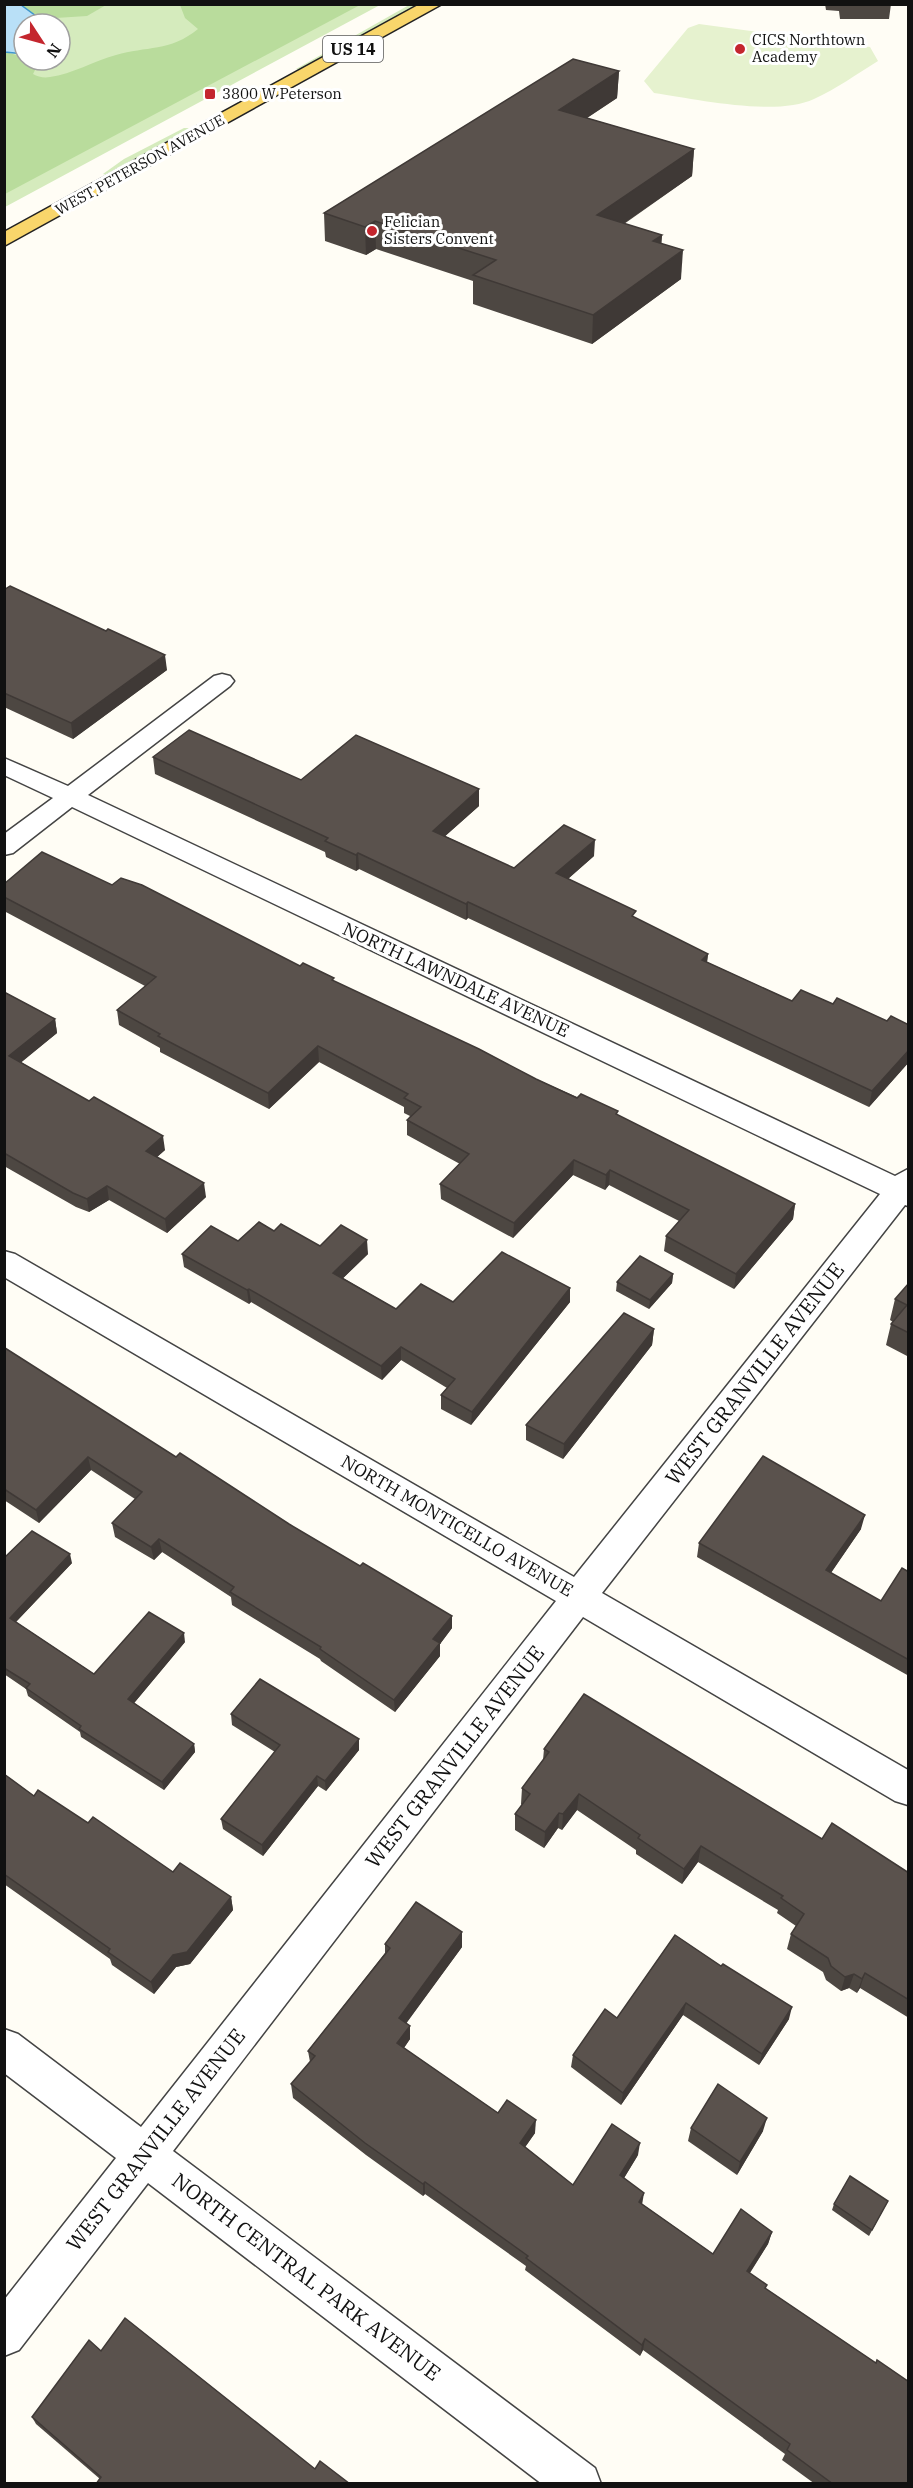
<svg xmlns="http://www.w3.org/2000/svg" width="913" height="2488" font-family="'IBM Plex Serif',serif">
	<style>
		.green { fill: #d5ebbd; fill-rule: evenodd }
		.forest { fill: #b9dc9c }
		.pitch { fill: #e6f2cf }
		.water { fill: #b9e0f7; stroke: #3f96cf; stroke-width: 1.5 }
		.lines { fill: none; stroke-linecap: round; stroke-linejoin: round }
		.street-casing { stroke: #444; stroke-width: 3 }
		.primary-casing { stroke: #222; stroke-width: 3 }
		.street { fill: #fff; fill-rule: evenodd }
		.primary { fill: #f9d66b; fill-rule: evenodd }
		.wall { fill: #4d4742 }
		.shaded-wall { fill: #3f3936 }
		.building { fill: #5a524d; stroke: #3f3936; stroke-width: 1.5 }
		.poi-dot { fill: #c4262e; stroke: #fff; stroke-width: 2 }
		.labels { text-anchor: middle; stroke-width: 6; stroke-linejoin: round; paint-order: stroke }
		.far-poi-label { font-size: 15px; fill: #111; stroke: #fff; text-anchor: start }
		.far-street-label { font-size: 15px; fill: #111; stroke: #fff }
		.shield { fill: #fff; stroke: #585858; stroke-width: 1.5 }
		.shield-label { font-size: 16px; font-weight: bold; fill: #111 }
		.street-label { font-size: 18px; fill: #111; stroke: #fff }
		.near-street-label { font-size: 21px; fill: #111; stroke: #fff }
	</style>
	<rect width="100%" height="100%" fill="#fffdf5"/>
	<g class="green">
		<path d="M5,5H380L5,207ZM24,24H60V60H24Z"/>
		<path d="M409,5H419L300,70L296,69Z"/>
		<path d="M184,128H190L106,175L103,174L124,159Z"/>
	</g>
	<g class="forest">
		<path d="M21,5H106L87,16L40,19Z"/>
		<path d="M180,5H360L5,194V52L24,57V60L35,61L38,64L33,74C38,77 44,78 50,77C72,74 94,61 116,55C146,46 170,52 198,29L185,18Z"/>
	</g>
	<path class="pitch" d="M699,24L870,47L878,61C857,74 836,89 814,99C776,117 696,99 654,93L644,81L688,28Z"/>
	<path class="water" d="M5,4L21,5L40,19L41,24H24V54L5,52Z"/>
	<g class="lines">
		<defs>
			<path id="street" d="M222,674L230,676L234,681L230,686L88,795L895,1176L908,1169V1206L905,1205L602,1593L908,1770V1805L895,1801L583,1617L173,2151L595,2468L601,2484H542L148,2183L19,2350L4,2356V2300L116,2158L4,2073V2029L18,2034L141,2127L556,1601L4,1277V1251L15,1254L574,1577L880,1194L72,807L13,853L4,855V834L53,798L4,775V758L68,786L214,676Z"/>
			<path id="primary" d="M420,4H442L4,246V232Z"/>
		</defs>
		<use href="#street" class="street-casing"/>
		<use href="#primary" class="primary-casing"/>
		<use href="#street" class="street"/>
		<use href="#primary" class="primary"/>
	</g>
	<g class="wall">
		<path d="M825,4H891L889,19H840L839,11L826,10Z"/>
		<path d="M619,71L617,98L587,118L694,149L692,176L624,224L662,235L661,244L681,279L592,344L473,304V281L376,249L366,255L325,241L324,213Z"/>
		<path d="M4,590L167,670L73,739L4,707Z"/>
		<path d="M153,757L479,806L445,836L514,868L594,856L568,879L636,918L708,954L707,962L792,1001L833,1004L887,1021L909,1025V1062L869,1107L468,918L466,920L359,869L356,871L326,857L325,852L155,774Z"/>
		<path d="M4,884L112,885L300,966L536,1079L618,1115L795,1204L793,1219L734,1289L664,1251L666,1236L679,1221L609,1185L605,1190L573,1175L513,1238L441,1199L440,1184L460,1164L407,1135V1120L410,1116L404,1113V1107L319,1062L269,1109L160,1052V1048L119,1025L117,1010L145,986L4,911Z"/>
		<path d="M4,992L55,1019L57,1033L21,1062L165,1150L157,1157L206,1197L167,1233L109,1200L89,1212L76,1207L4,1166Z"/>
		<path d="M274,1231L320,1246L368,1254L343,1278L396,1309L570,1288V1302L471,1425L441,1409V1395L447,1388L401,1360L382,1380L251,1302L249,1304L184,1267L182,1254L238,1241Z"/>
		<path d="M673,1274L672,1283L649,1309L616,1291L617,1282Z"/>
		<path d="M909,1283V1357L886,1345L891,1324L893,1322L890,1320L895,1299Z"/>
		<path d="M654,1329L652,1345L563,1459L526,1440V1425Z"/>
		<path d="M4,1349L176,1457L289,1524L452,1628L440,1644V1656L395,1712L321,1661L320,1659L232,1605L231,1597L162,1552L154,1560L115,1537L112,1523L135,1499L91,1470L39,1523L4,1500Z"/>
		<path d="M861,1529L831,1573L881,1601L909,1572V1676L697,1557L699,1543Z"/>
		<path d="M4,1558L72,1563L16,1622L94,1674L185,1642L134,1703L194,1744L195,1752L164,1790L81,1737L80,1732L28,1696L26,1689L4,1674Z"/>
		<path d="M231,1714L359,1750L326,1791L318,1786L263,1856L223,1829L221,1819L275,1752L232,1725Z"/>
		<path d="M544,1749L822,1839L909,1873V2018L860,1988L857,1993L849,1988L841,1991L826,1980L823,1972L787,1949L791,1934L796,1926L777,1913L778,1910L698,1862L682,1884L636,1854V1850L577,1810L562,1830L558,1828L544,1848L515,1830V1814L522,1805L521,1804L522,1788L543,1760Z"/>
		<path d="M4,1774L34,1796L88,1823L173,1872L231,1897L233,1910L190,1964L176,1967L154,1994L112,1965L110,1959L4,1884Z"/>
		<path d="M675,1935L789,2019L759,2065L683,2015L621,2105L571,2067L573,2055L617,2018Z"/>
		<path d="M385,1944L462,1947L406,2023L410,2039L404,2048L498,2113L535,2133L525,2147L573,2185L638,2155L624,2178L642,2204L713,2254L772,2232L768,2244L750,2273L766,2289L909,2484H815L782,2460L785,2454L643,2350L640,2356L525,2270L526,2266L425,2194L423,2196L366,2155L293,2098L291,2084L310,2062L308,2051L385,1953Z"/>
		<path d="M691,2128L763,2131L737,2175L688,2141Z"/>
		<path d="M888,2201L869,2236L832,2210L834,2204Z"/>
		<path d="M101,2351L315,2469L100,2479L36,2424L32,2417Z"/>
	</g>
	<g class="shaded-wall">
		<path d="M619,71L617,98L558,137L559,110Z"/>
		<path d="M694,149L692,176L595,243L597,215Z"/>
		<path d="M375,221L376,249L366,255L365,227Z"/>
		<path d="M662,235L660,263L653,241Z"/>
		<path d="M683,250L681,279L592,344L593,315Z"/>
		<path d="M165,655L167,670L73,739L71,723Z"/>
		<path d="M479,789V806L433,847V831Z"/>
		<path d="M595,840L594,856L555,890L556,873Z"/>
		<path d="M358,853L359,869L356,871V855Z"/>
		<path d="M468,902V918L466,920V904Z"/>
		<path d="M708,954L706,970L702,960Z"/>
		<path d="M55,1019L57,1033L12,1070L9,1056Z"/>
		<path d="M318,1046L319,1062L269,1109L268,1093Z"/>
		<path d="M909,1050V1062L869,1107L872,1091Z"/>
		<path d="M163,1136L165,1150L148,1165L146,1151Z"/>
		<path d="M574,1160L573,1175L513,1238L514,1223Z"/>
		<path d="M610,1170L609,1185L605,1190L606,1175Z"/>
		<path d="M204,1183L206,1197L167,1233L165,1219Z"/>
		<path d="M107,1186L109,1200L89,1212L87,1199Z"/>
		<path d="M795,1204L793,1219L734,1289L736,1274Z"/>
		<path d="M367,1240L368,1254L334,1287L333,1273Z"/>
		<path d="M673,1274L672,1283L649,1309L650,1300Z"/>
		<path d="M570,1288V1302L471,1425L472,1412Z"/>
		<path d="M249,1289L251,1302L249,1304L247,1290Z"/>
		<path d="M654,1329L652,1345L563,1459L564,1444Z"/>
		<path d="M401,1347V1360L382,1380L381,1366Z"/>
		<path d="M88,1457L91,1470L39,1523L36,1510Z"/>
		<path d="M865,1515L861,1529L823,1584L826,1570Z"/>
		<path d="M159,1539L162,1552L154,1560L151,1547Z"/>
		<path d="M70,1554L72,1563L12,1626L10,1618Z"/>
		<path d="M452,1616V1628L440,1644V1656L395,1712L394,1700L433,1639Z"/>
		<path d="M184,1633L185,1642L130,1708L128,1699Z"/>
		<path d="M359,1739V1750L326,1791L325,1781Z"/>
		<path d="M194,1744L195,1752L164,1790L162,1782Z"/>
		<path d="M317,1776L318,1786L263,1856L262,1845Z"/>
		<path d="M579,1794L577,1810L562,1830L563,1814Z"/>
		<path d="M559,1813L558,1828L544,1848L545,1832Z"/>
		<path d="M701,1846L698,1862L682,1884L684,1869Z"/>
		<path d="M231,1897L233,1910L190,1964L176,1967L154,1994L151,1982L173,1955Z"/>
		<path d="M462,1932V1947L400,2032L399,2018Z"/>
		<path d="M865,1973L860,1988L857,1993L862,1979Z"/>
		<path d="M854,1974L849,1988L841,1991L845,1977Z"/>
		<path d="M686,2003L683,2015L621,2105L623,2093Z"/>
		<path d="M792,2007L789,2019L759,2065L762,2054Z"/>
		<path d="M410,2026V2039L398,2056L397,2043Z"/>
		<path d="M767,2118L763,2131L737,2175L740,2162Z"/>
		<path d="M536,2120L535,2133L519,2156L520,2143Z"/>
		<path d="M640,2143L638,2155L618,2188L620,2175Z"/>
		<path d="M425,2182V2194L423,2196V2184Z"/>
		<path d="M644,2193L642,2205L639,2202Z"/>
		<path d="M772,2232L768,2244L743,2283L747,2271Z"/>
		<path d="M645,2339L643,2350L640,2356L642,2345Z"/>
	</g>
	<g class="building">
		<path d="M573,59L619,71L559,110L694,149L597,215L662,235L653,241L683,250L593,315L473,275L496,260L375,221L365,227L324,213Z"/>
		<path d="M10,586L106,631L108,629L165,655L71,723L4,693V590Z"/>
		<path d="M189,730L301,780L356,735L479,789L433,831L514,868L564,825L595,840L556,873L636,911L632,916L708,954L702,960L792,1001L801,990L833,1004L837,998L887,1021L891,1016L909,1025V1050L872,1091L468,902L466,904L358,853L356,855L325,841L328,838L153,757Z"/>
		<path d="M42,852L112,885L121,878L142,885L300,966L303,963L334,978L332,980L479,1049L536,1079L577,1098L581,1094L618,1111L616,1114L795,1204L736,1274L666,1236L689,1210L610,1170L606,1175L574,1160L514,1223L440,1184L469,1154L407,1120L421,1107L404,1098L408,1094L318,1046L268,1093L158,1036L160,1034L117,1010L156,977L4,897V884Z"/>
		<path d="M4,992L55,1019L9,1056L89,1101L94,1097L163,1136L146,1151L204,1183L165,1219L107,1186L87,1199L73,1193L4,1153Z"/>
		<path d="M259,1222L274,1231L281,1224L320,1246L341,1225L367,1240L333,1273L396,1309L421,1284L453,1302L502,1252L570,1288L472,1412L441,1395L455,1379L401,1347L381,1366L249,1289L247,1290L182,1254L211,1226L238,1241Z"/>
		<path d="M640,1256L673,1274L650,1300L617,1282Z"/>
		<path d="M909,1283V1333L891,1324L907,1305L895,1299Z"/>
		<path d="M624,1313L654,1329L564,1444L526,1425Z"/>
		<path d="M5,1348L176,1457L180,1453L289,1524L360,1566L363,1563L452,1616L433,1639L440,1643L394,1700L320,1649L321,1647L230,1592L234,1587L159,1539L151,1547L112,1523L142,1492L88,1457L36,1510L4,1489V1349Z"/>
		<path d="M763,1456L865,1515L826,1570L881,1601L902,1568L909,1572V1660L699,1543Z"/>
		<path d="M32,1531L70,1554L10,1618L94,1674L149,1612L184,1633L128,1699L194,1744L162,1782L79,1729L81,1726L26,1688L30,1684L4,1668V1558Z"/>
		<path d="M260,1679L359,1739L325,1781L317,1776L262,1845L221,1819L280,1745L231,1714Z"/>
		<path d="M584,1694L822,1839L832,1823L909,1873V2000L865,1973L862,1979L854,1974L845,1977L831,1966L828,1958L791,1934L804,1914L781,1898L783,1896L701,1846L684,1869L638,1838L640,1835L579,1794L563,1814L559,1813L545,1832L515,1814L530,1794L522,1788L549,1752L544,1749Z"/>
		<path d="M4,1774L34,1796L38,1790L88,1823L93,1817L173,1872L180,1863L231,1897L187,1952L173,1955L151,1982L108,1952L110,1949L4,1874Z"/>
		<path d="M416,1902L462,1932L399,2018L410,2026L397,2043L498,2113L507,2100L536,2120L520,2143L573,2185L612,2124L640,2143L620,2175L644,2193L639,2202L713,2254L741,2209L772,2232L747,2271L767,2285L765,2288L876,2363L877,2360L909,2382V2484H833L787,2450L790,2444L645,2339L642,2345L526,2258L528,2256L425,2182L423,2184L365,2143L291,2084L315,2056L308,2051L390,1948L385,1944Z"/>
		<path d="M675,1935L721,1966L723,1964L792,2007L762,2054L686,2003L623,2093L573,2055L605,2009L617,2018Z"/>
		<path d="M718,2084L767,2118L740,2162L691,2128Z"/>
		<path d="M850,2176L888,2201L872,2230L834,2204Z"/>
		<path d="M125,2318L315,2469L320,2461L350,2484H96L101,2477L32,2417L89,2340L101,2351Z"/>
	</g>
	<g class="poi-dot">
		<circle cx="740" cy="49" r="6"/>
		<rect x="204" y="88" width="12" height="12" rx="3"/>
		<circle cx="372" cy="231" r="6"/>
	</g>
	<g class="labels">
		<g class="far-poi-label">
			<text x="752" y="45">CICS Northtown<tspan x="752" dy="17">Academy</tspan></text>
			<text x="222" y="99">3800 W Peterson</text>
			<text x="384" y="227">Felician<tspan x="384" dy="17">Sisters Convent</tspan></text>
		</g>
		<g class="far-street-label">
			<text transform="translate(140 165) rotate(-29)" y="5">WEST PETERSON AVENUE</text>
		</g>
		<rect class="shield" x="323" y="36" width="60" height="26" rx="4.5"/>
		<g class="shield-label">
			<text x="353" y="55">US 14</text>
		</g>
		<g class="street-label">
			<text transform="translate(456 980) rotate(25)" y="6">NORTH LAWNDALE AVENUE</text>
			<text transform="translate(457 1526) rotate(30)" y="6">NORTH MONTICELLO AVENUE</text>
		</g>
		<g class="near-street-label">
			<text transform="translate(755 1374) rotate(-52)" y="7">WEST GRANVILLE AVENUE</text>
			<text transform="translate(455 1757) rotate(-52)" y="7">WEST GRANVILLE AVENUE</text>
			<text transform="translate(156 2140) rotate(-52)" y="7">WEST GRANVILLE AVENUE</text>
			<text transform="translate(306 2277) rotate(37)" y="7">NORTH CENTRAL PARK AVENUE</text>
		</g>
	</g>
	<rect width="913" height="2488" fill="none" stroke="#111111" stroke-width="12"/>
	<g transform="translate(42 42) rotate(126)"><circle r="28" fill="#ffffff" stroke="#a0a0a0" stroke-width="1.5"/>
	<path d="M0-4.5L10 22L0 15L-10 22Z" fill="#c4262e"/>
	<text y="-9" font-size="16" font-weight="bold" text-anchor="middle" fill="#111111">N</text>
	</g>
</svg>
